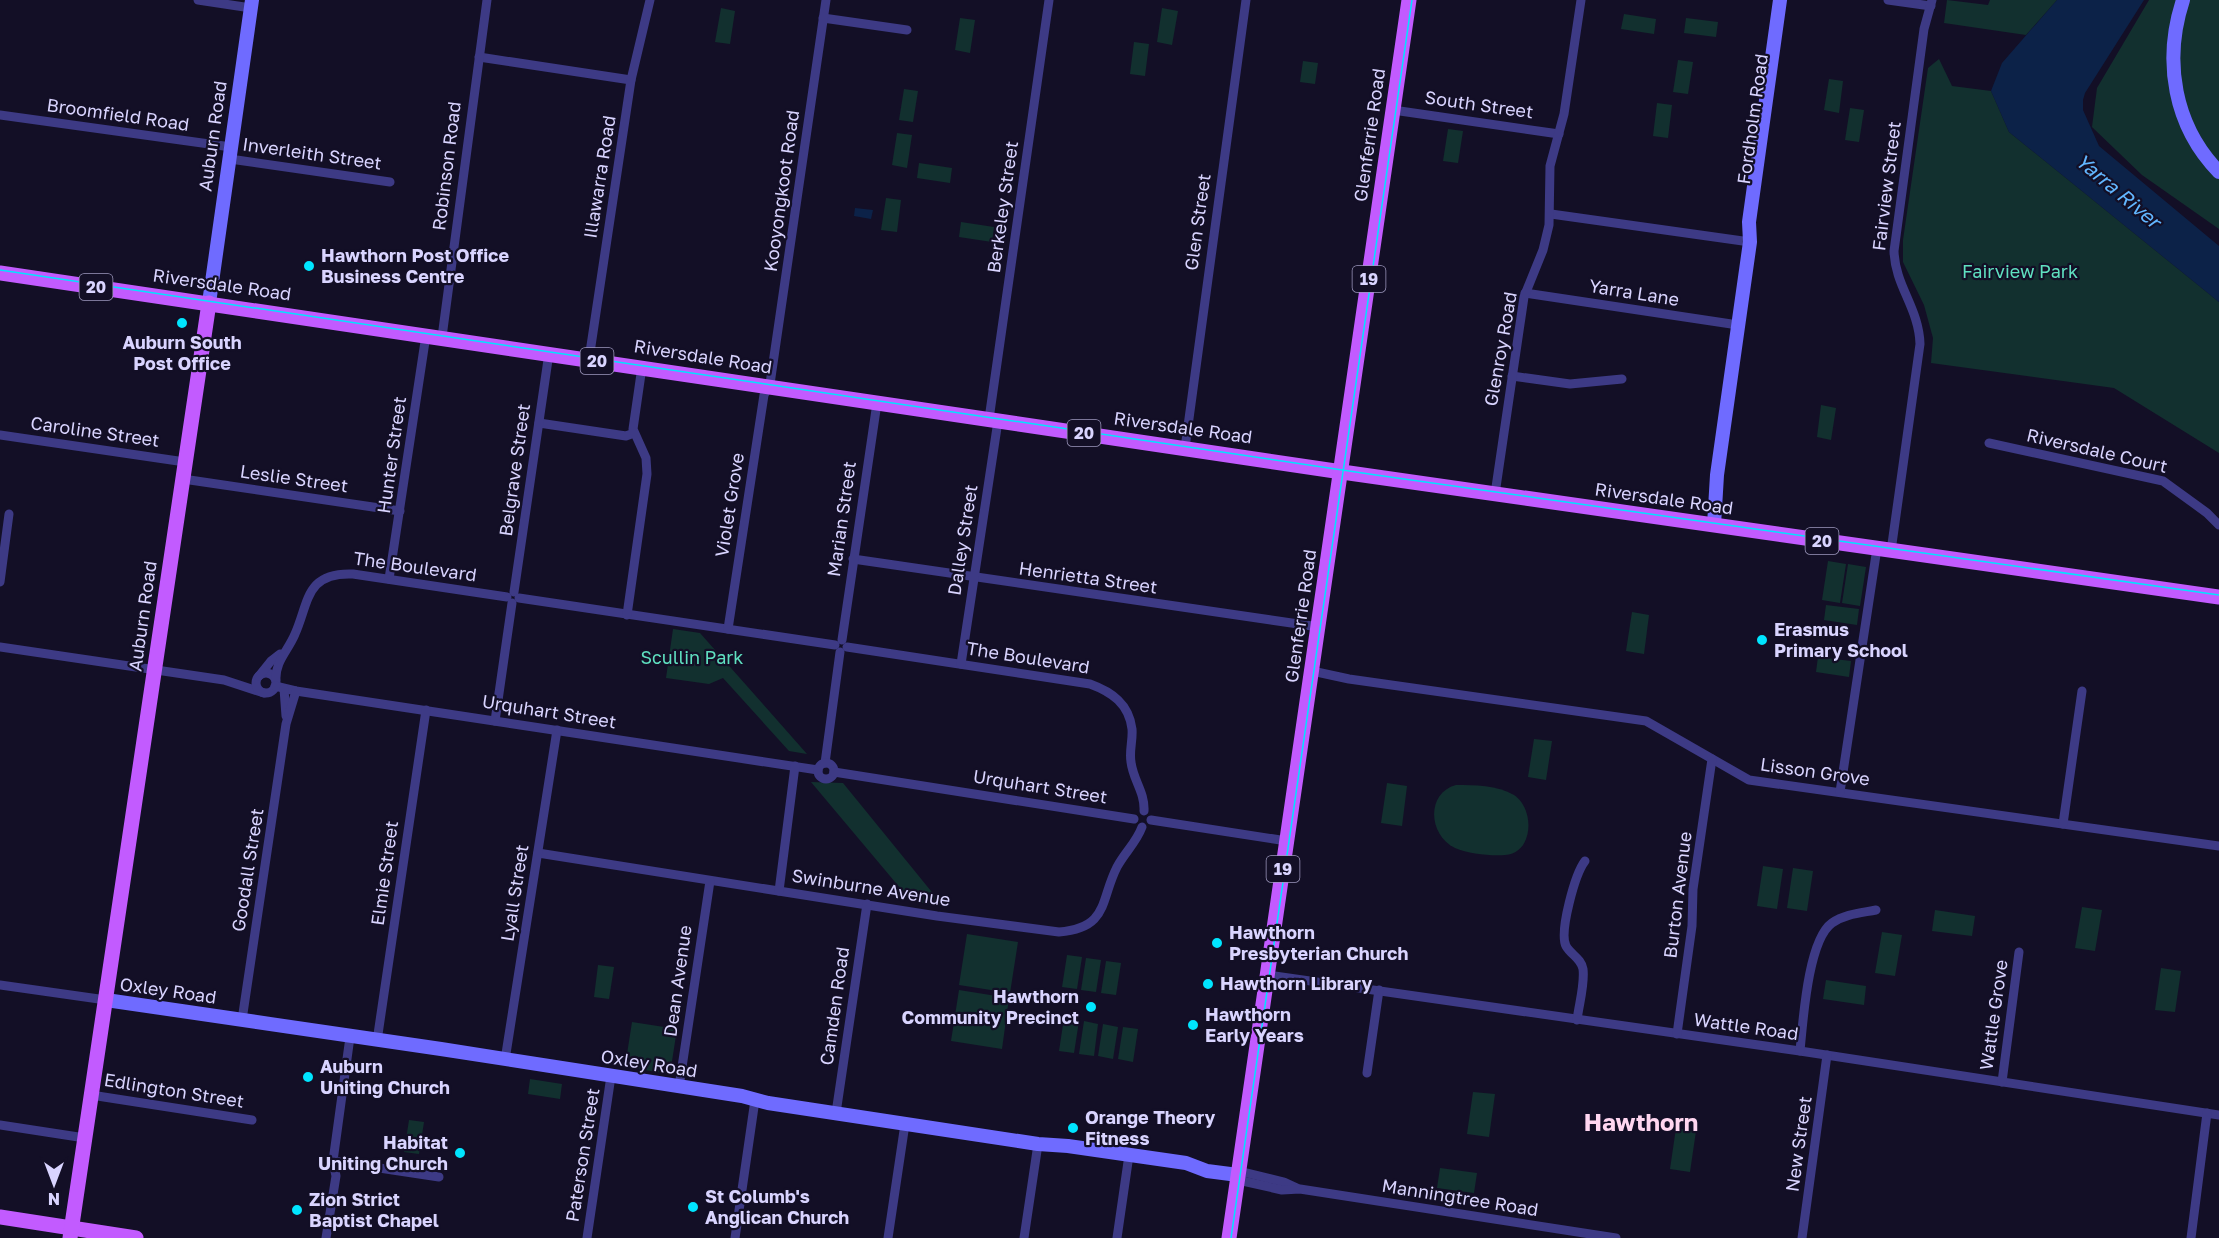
<svg xmlns="http://www.w3.org/2000/svg" width="2219" height="1238" font-family="'Golos Text',sans-serif">
	<style>
		.green { fill: #12302f }
		.water { fill: #0c2248 }
		.lines { fill: none; stroke-linecap: round; stroke-linejoin: round }
		.street { stroke: #3d3a85; stroke-width: 9 }
		.secondary { stroke: #6f6bff; stroke-width: 14 }
		.primary { stroke: #c25bff; stroke-width: 15 }
		.tram { stroke: #00e5ff; stroke-width: 1.5 }
		.poi-dot { fill: #00e5ff; stroke: #130f26; stroke-width: 2 }
		.labels { text-anchor: middle; stroke-width: 4.5; stroke-linejoin: round; paint-order: stroke }
		.shield { fill: #130f26; stroke: #9e99be; stroke-width: 1.5 }
		.shield-label { font-size: 16px; font-weight: bold; fill: #d9d4ff }
		.street-label { font-size: 18px; fill: #d9d4ff; stroke: #130f26 }
		.poi-label { font-size: 18px; font-weight: bold; fill: #d9d4ff; stroke: #130f26; text-anchor: start }
		.park-label { font-size: 18px; fill: #5fe0c0; stroke: #130f26 }
		.water-label { font-size: 20px; font-style: italic; fill: #62b6ff; stroke: #130f26 }
		.district-label { font-size: 24px; font-weight: bold; fill: #ffd6f0; stroke: #130f26 }
	</style>
	<rect width="100%" height="100%" fill="#130f26"/>
	<g class="green">
		<path d="M1947,0L1988,5L1990,0H2057L2026,35L1944,23Z"/>
		<path d="M2149,0H2219V229L2142,175L2092,127L2097,88Z"/>
		<path d="M721,8L735,11L730,44L715,42Z"/>
		<path d="M1162,8L1178,11L1172,45L1157,42Z"/>
		<path d="M1624,14L1656,19L1654,34L1621,29Z"/>
		<path d="M960,18L975,20L970,53L955,50Z"/>
		<path d="M1686,18L1718,22L1716,37L1684,33Z"/>
		<path d="M1134,42L1149,44L1145,76L1130,74Z"/>
		<path d="M1939,59L1952,86L1991,91L2009,132L2219,302V453L2114,388L1931,363L1933,338L1924,305L1903,262V240L1928,68Z"/>
		<path d="M1678,60L1693,62L1688,94L1673,92Z"/>
		<path d="M1303,61L1318,63L1315,84L1300,82Z"/>
		<path d="M1829,79L1843,81L1839,113L1824,110Z"/>
		<path d="M904,89L918,91L913,122L899,120Z"/>
		<path d="M1657,103L1672,105L1668,138L1653,136Z"/>
		<path d="M1850,108L1864,110L1859,142L1845,140Z"/>
		<path d="M1448,129L1463,131L1458,163L1443,161Z"/>
		<path d="M897,133L912,135L907,168L892,165Z"/>
		<path d="M919,163L952,168L950,183L917,178Z"/>
		<path d="M886,198L901,200L897,232L881,230Z"/>
		<path d="M961,222L994,227L992,242L959,237Z"/>
		<path d="M1821,405L1836,408L1831,440L1817,437Z"/>
		<path d="M1828,561L1846,564L1840,603L1822,600Z"/>
		<path d="M1848,564L1866,567L1860,606L1842,603Z"/>
		<path d="M1826,605L1859,609L1857,625L1824,620Z"/>
		<path d="M1632,612L1649,615L1644,654L1626,651Z"/>
		<path d="M673,629L700,633L807,754L789,751L723,678L709,684L666,678Z"/>
		<path d="M1818,657L1851,661L1849,677L1816,672Z"/>
		<path d="M1534,739L1552,741L1546,780L1528,777Z"/>
		<path d="M811,782L843,783L944,907L911,901Z"/>
		<path d="M1387,783L1407,786L1402,826L1381,823Z"/>
		<path d="M1456,785C1474,785 1497,785 1514,795C1535,809 1534,853 1505,855C1490,856 1469,854 1455,848C1428,835 1426,793 1456,785Z"/>
		<path d="M1763,866L1783,869L1777,909L1757,906Z"/>
		<path d="M1793,868L1813,871L1807,911L1787,908Z"/>
		<path d="M2082,907L2102,910L2095,951L2075,948Z"/>
		<path d="M1935,910L1975,916L1972,936L1932,931Z"/>
		<path d="M1882,932L1902,935L1895,976L1875,973Z"/>
		<path d="M967,934L1018,942L1010,993L959,985Z"/>
		<path d="M1067,955L1082,957L1077,989L1062,987Z"/>
		<path d="M1086,958L1101,960L1096,992L1081,990Z"/>
		<path d="M1106,961L1121,963L1116,995L1101,993Z"/>
		<path d="M598,965L614,967L609,999L594,997Z"/>
		<path d="M2161,968L2181,971L2175,1012L2155,1010Z"/>
		<path d="M1826,980L1866,986L1864,1005L1823,999Z"/>
		<path d="M959,990L1009,998L1002,1049L951,1041Z"/>
		<path d="M1064,1018L1079,1021L1074,1053L1059,1051Z"/>
		<path d="M1084,1021L1098,1024L1094,1056L1079,1054Z"/>
		<path d="M632,1022L677,1029L670,1074L625,1067Z"/>
		<path d="M1103,1024L1118,1027L1113,1059L1098,1056Z"/>
		<path d="M1123,1027L1138,1029L1133,1062L1118,1059Z"/>
		<path d="M530,1079L562,1084L560,1099L528,1094Z"/>
		<path d="M1473,1092L1495,1094L1489,1137L1467,1134Z"/>
		<path d="M409,1120L424,1122L419,1154L404,1152Z"/>
		<path d="M1676,1128L1696,1131L1690,1172L1670,1169Z"/>
		<path d="M1440,1168L1477,1173L1474,1193L1437,1188Z"/>
	</g>
	<g class="water">
		<path d="M2057,0H2144L2085,93L2083,100V110L2099,146L2219,246V302L2009,132L1991,91L2002,63Z"/>
		<path d="M855,208L873,210L871,219L854,216Z"/>
	</g>
	<g class="lines">
		<g class="street">
			<path d="M198,0L251,8"/>
			<path d="M1888,0L1931,6"/>
			<path d="M823,18L907,30"/>
			<path d="M479,57L631,80"/>
			<path d="M1393,110L1559,134"/>
			<path d="M0,115L231,147"/>
			<path d="M230,159L390,182"/>
			<path d="M1551,214L1750,242"/>
			<path d="M1525,293L1738,325"/>
			<path d="M442,337L487,0"/>
			<path d="M589,359L631,80L650,0"/>
			<path d="M1512,376L1570,384L1622,379"/>
			<path d="M989,419L1049,0"/>
			<path d="M539,423L626,436L634,433"/>
			<path d="M0,435L185,462"/>
			<path d="M1989,443L2163,481L2207,513L2219,525"/>
			<path d="M1185,448L1246,0"/>
			<path d="M183,479L400,511"/>
			<path d="M1495,494L1524,297L1543,250L1549,225L1550,166L1564,114L1581,0"/>
			<path d="M1891,551L1920,344C1919,308 1895,286 1894,251L1924,29L1932,0"/>
			<path d="M853,559L1319,627"/>
			<path d="M389,579L426,335"/>
			<path d="M0,582L9,514"/>
			<path d="M514,592L549,353"/>
			<path d="M519,598L835,645"/>
			<path d="M627,615L647,474L646,458L633,429L642,367"/>
			<path d="M728,629L764,395L770,384L826,0"/>
			<path d="M842,640L877,403"/>
			<path d="M0,647L224,680L264,693"/>
			<path d="M847,647L1090,684C1112,692 1129,704 1132,729C1133,740 1129,751 1131,762C1133,780 1145,792 1144,811"/>
			<path d="M961,664L998,421"/>
			<path d="M1312,671L1349,679L1646,721L1749,780L2219,846"/>
			<circle cx="266" cy="683" r="10"/>
			<path d="M259,676L271,661L280,654"/>
			<path d="M276,680C275,661 288,651 295,634C309,603 305,572 353,574L507,597"/>
			<path d="M275,686L296,691L818,770"/>
			<path d="M284,689L286,716"/>
			<path d="M495,721L512,603"/>
			<path d="M825,763L840,652"/>
			<circle cx="826" cy="771" r="8"/>
			<path d="M834,772L1134,819"/>
			<path d="M1840,792L1877,548"/>
			<path d="M1151,820L1287,841"/>
			<path d="M2063,824L2082,691"/>
			<path d="M538,853L937,916L1059,932C1109,928 1100,900 1117,867C1125,852 1136,843 1142,827"/>
			<path d="M779,891L795,766"/>
			<path d="M1268,975L1800,1051L2219,1115"/>
			<path d="M0,985L106,1000"/>
			<path d="M242,1020L286,724L296,691"/>
			<path d="M1577,1020C1579,1004 1585,984 1583,969C1581,958 1571,955 1566,946C1559,932 1575,874 1585,861"/>
			<path d="M1677,1034L1692,926L1693,889L1712,759"/>
			<path d="M377,1041L426,710"/>
			<path d="M1800,1051C1803,1021 1808,940 1832,923C1845,914 1861,913 1876,910"/>
			<path d="M505,1060L557,730"/>
			<path d="M1367,1073L1379,990"/>
			<path d="M2002,1082L2019,952"/>
			<path d="M679,1087L710,881"/>
			<path d="M91,1095L252,1120"/>
			<path d="M836,1113L867,904"/>
			<path d="M0,1125L85,1138"/>
			<path d="M333,1161L439,1177"/>
			<path d="M1239,1171L1284,1182L1297,1188"/>
			<path d="M1238,1180L1282,1190L1300,1189L1616,1238"/>
			<path d="M326,1238L336,1176L333,1161L350,1037"/>
			<path d="M587,1238L611,1076"/>
			<path d="M735,1238L755,1100"/>
			<path d="M888,1238L905,1124"/>
			<path d="M1024,1238L1038,1144"/>
			<path d="M1117,1238L1129,1155"/>
			<path d="M1802,1238L1827,1055"/>
			<path d="M2191,1238L2207,1113"/>
		</g>
		<g class="secondary">
			<path d="M2183,0C2163,61 2174,126 2219,172"/>
			<path d="M209,303L252,0"/>
			<path d="M1714,525L1717,475L1750,242L1749,222L1780,0"/>
			<path d="M106,1000L441,1049L742,1096L768,1103L1038,1144L1068,1146L1186,1163L1207,1171L1238,1175"/>
		</g>
		<g class="primary">
			<path d="M0,273L1342,472L2219,597"/>
			<path d="M0,1217L136,1238"/>
			<path d="M70,1238L209,303"/>
			<path d="M1229,1238L1409,0"/>
		</g>
		<g class="tram">
			<path d="M0,270L1376,475L2219,595"/>
			<path d="M1231,1238L1412,0"/>
		</g>
	</g>
	<g class="poi-dot">
		<circle cx="309" cy="266" r="6"/>
		<circle cx="182" cy="323" r="6"/>
		<circle cx="1762" cy="640" r="6"/>
		<circle cx="1217" cy="943" r="6"/>
		<circle cx="1208" cy="984" r="6"/>
		<circle cx="1091" cy="1007" r="6"/>
		<circle cx="1193" cy="1025" r="6"/>
		<circle cx="308" cy="1077" r="6"/>
		<circle cx="1073" cy="1128" r="6"/>
		<circle cx="460" cy="1153" r="6"/>
		<circle cx="693" cy="1207" r="6"/>
		<circle cx="297" cy="1210" r="6"/>
	</g>
	<g class="labels">
		<g class="shield">
			<rect x="1352.5" y="266" width="33" height="26" rx="4.5"/>
			<rect x="79.5" y="274" width="33" height="26" rx="4.5"/>
			<rect x="580.5" y="348" width="33" height="26" rx="4.5"/>
			<rect x="1067.5" y="420" width="33" height="26" rx="4.5"/>
			<rect x="1805.5" y="528" width="33" height="26" rx="4.5"/>
			<rect x="1266.5" y="856" width="33" height="26" rx="4.5"/>
		</g>
		<g class="shield-label">
			<text x="1369" y="285">19</text>
			<text x="96" y="293">20</text>
			<text x="597" y="367">20</text>
			<text x="1084" y="439">20</text>
			<text x="1822" y="547">20</text>
			<text x="1283" y="875">19</text>
		</g>
		<g class="street-label">
			<text transform="translate(1479 105) rotate(8)" y="6">South Street</text>
			<text transform="translate(118 115) rotate(8)" y="6">Broomfield Road</text>
			<text transform="translate(1753 119) rotate(-82)" y="6">Fordholm Road</text>
			<text transform="translate(1370 135) rotate(-82)" y="6">Glenferrie Road</text>
			<text transform="translate(213 136) rotate(-82)" y="6">Auburn Road</text>
			<text transform="translate(312 154) rotate(8)" y="6">Inverleith Street</text>
			<text transform="translate(447 166) rotate(-83)" y="6">Robinson Road</text>
			<text transform="translate(600 177) rotate(-81)" y="6">Illawarra Road</text>
			<text transform="translate(1887 186) rotate(-83)" y="6">Fairview Street</text>
			<text transform="translate(782 191) rotate(-82)" y="6">Kooyongkoot Road</text>
			<text transform="translate(1003 207) rotate(-82)" y="6">Berkeley Street</text>
			<text transform="translate(1198 222) rotate(-82)" y="6">Glen Street</text>
			<text transform="translate(222 285) rotate(8)" y="6">Riversdale Road</text>
			<text transform="translate(1634 293) rotate(9)" y="6">Yarra Lane</text>
			<text transform="translate(1501 349) rotate(-80)" y="6">Glenroy Road</text>
			<text transform="translate(703 357) rotate(9)" y="6">Riversdale Road</text>
			<text transform="translate(1183 428) rotate(8)" y="6">Riversdale Road</text>
			<text transform="translate(95 432) rotate(8)" y="6">Caroline Street</text>
			<text transform="translate(2097 451) rotate(13)" y="6">Riversdale Court</text>
			<text transform="translate(392 455) rotate(-82)" y="6">Hunter Street</text>
			<text transform="translate(515 470) rotate(-82)" y="6">Belgrave Street</text>
			<text transform="translate(294 479) rotate(8)" y="6">Leslie Street</text>
			<text transform="translate(1664 499) rotate(8)" y="6">Riversdale Road</text>
			<text transform="translate(730 505) rotate(-81)" y="6">Violet Grove</text>
			<text transform="translate(842 519) rotate(-82)" y="6">Marian Street</text>
			<text transform="translate(963 540) rotate(-81)" y="6">Dalley Street</text>
			<text transform="translate(415 567) rotate(8)" y="6">The Boulevard</text>
			<text transform="translate(1088 578) rotate(8)" y="6">Henrietta Street</text>
			<text transform="translate(143 616) rotate(-82)" y="6">Auburn Road</text>
			<text transform="translate(1301 616) rotate(-82)" y="6">Glenferrie Road</text>
			<text transform="translate(1028 658) rotate(9)" y="6">The Boulevard</text>
			<text transform="translate(549 712) rotate(9)" y="6">Urquhart Street</text>
			<text transform="translate(1815 772) rotate(8)" y="6">Lisson Grove</text>
			<text transform="translate(1040 787) rotate(9)" y="6">Urquhart Street</text>
			<text transform="translate(248 870) rotate(-81)" y="6">Goodall Street</text>
			<text transform="translate(385 873) rotate(-82)" y="6">Elmie Street</text>
			<text transform="translate(871 888) rotate(9)" y="6">Swinburne Avenue</text>
			<text transform="translate(515 893) rotate(-81)" y="6">Lyall Street</text>
			<text transform="translate(1678 895) rotate(-83)" y="6">Burton Avenue</text>
			<text transform="translate(678 981) rotate(-82)" y="6">Dean Avenue</text>
			<text transform="translate(168 991) rotate(8)" y="6">Oxley Road</text>
			<text transform="translate(835 1006) rotate(-82)" y="6">Camden Road</text>
			<text transform="translate(1994 1015) rotate(-82)" y="6">Wattle Grove</text>
			<text transform="translate(1746 1027) rotate(8)" y="6">Wattle Road</text>
			<text transform="translate(649 1064) rotate(9)" y="6">Oxley Road</text>
			<text transform="translate(174 1091) rotate(9)" y="6">Edlington Street</text>
			<text transform="translate(1799 1144) rotate(-82)" y="6">New Street</text>
			<text transform="translate(583 1155) rotate(-81)" y="6">Paterson Street</text>
			<text transform="translate(1460 1198) rotate(9)" y="6">Manningtree Road</text>
		</g>
		<g class="poi-label">
			<text x="321" y="262">Hawthorn Post Office<tspan x="321" dy="21">Business Centre</tspan></text>
			<text x="182" y="349" text-anchor="middle">Auburn South<tspan x="182" dy="21">Post Office</tspan></text>
			<text x="1774" y="636">Erasmus<tspan x="1774" dy="21">Primary School</tspan></text>
			<text x="1229" y="939">Hawthorn<tspan x="1229" dy="21">Presbyterian Church</tspan></text>
			<text x="1220" y="990">Hawthorn Library</text>
			<text x="1079" y="1003" text-anchor="end">Hawthorn<tspan x="1079" dy="21">Community Precinct</tspan></text>
			<text x="1205" y="1021">Hawthorn<tspan x="1205" dy="21">Early Years</tspan></text>
			<text x="320" y="1073">Auburn<tspan x="320" dy="21">Uniting Church</tspan></text>
			<text x="1085" y="1124">Orange Theory<tspan x="1085" dy="21">Fitness</tspan></text>
			<text x="448" y="1149" text-anchor="end">Habitat<tspan x="448" dy="21">Uniting Church</tspan></text>
			<text x="705" y="1203">St Columb's<tspan x="705" dy="21">Anglican Church</tspan></text>
			<text x="309" y="1206">Zion Strict<tspan x="309" dy="21">Baptist Chapel</tspan></text>
		</g>
		<g class="park-label">
			<text x="2020" y="278">Fairview Park</text>
			<text x="692" y="664">Scullin Park</text>
		</g>
		<g class="water-label">
			<text transform="translate(2118 191) rotate(40)" y="7">Yarra River</text>
		</g>
		<g class="district-label">
			<text x="1641" y="1131">Hawthorn</text>
		</g>
	</g>
	<g transform="translate(54 1184) rotate(180)" stroke="#130f26" stroke-width="4.5" paint-order="stroke">
	<path d="M0-4.5L10 22L0 15L-10 22Z" fill="#d9d4ff"/>
	<text y="-9" font-size="16" font-weight="bold" text-anchor="middle" fill="#d9d4ff">N</text>
	</g>
</svg>
